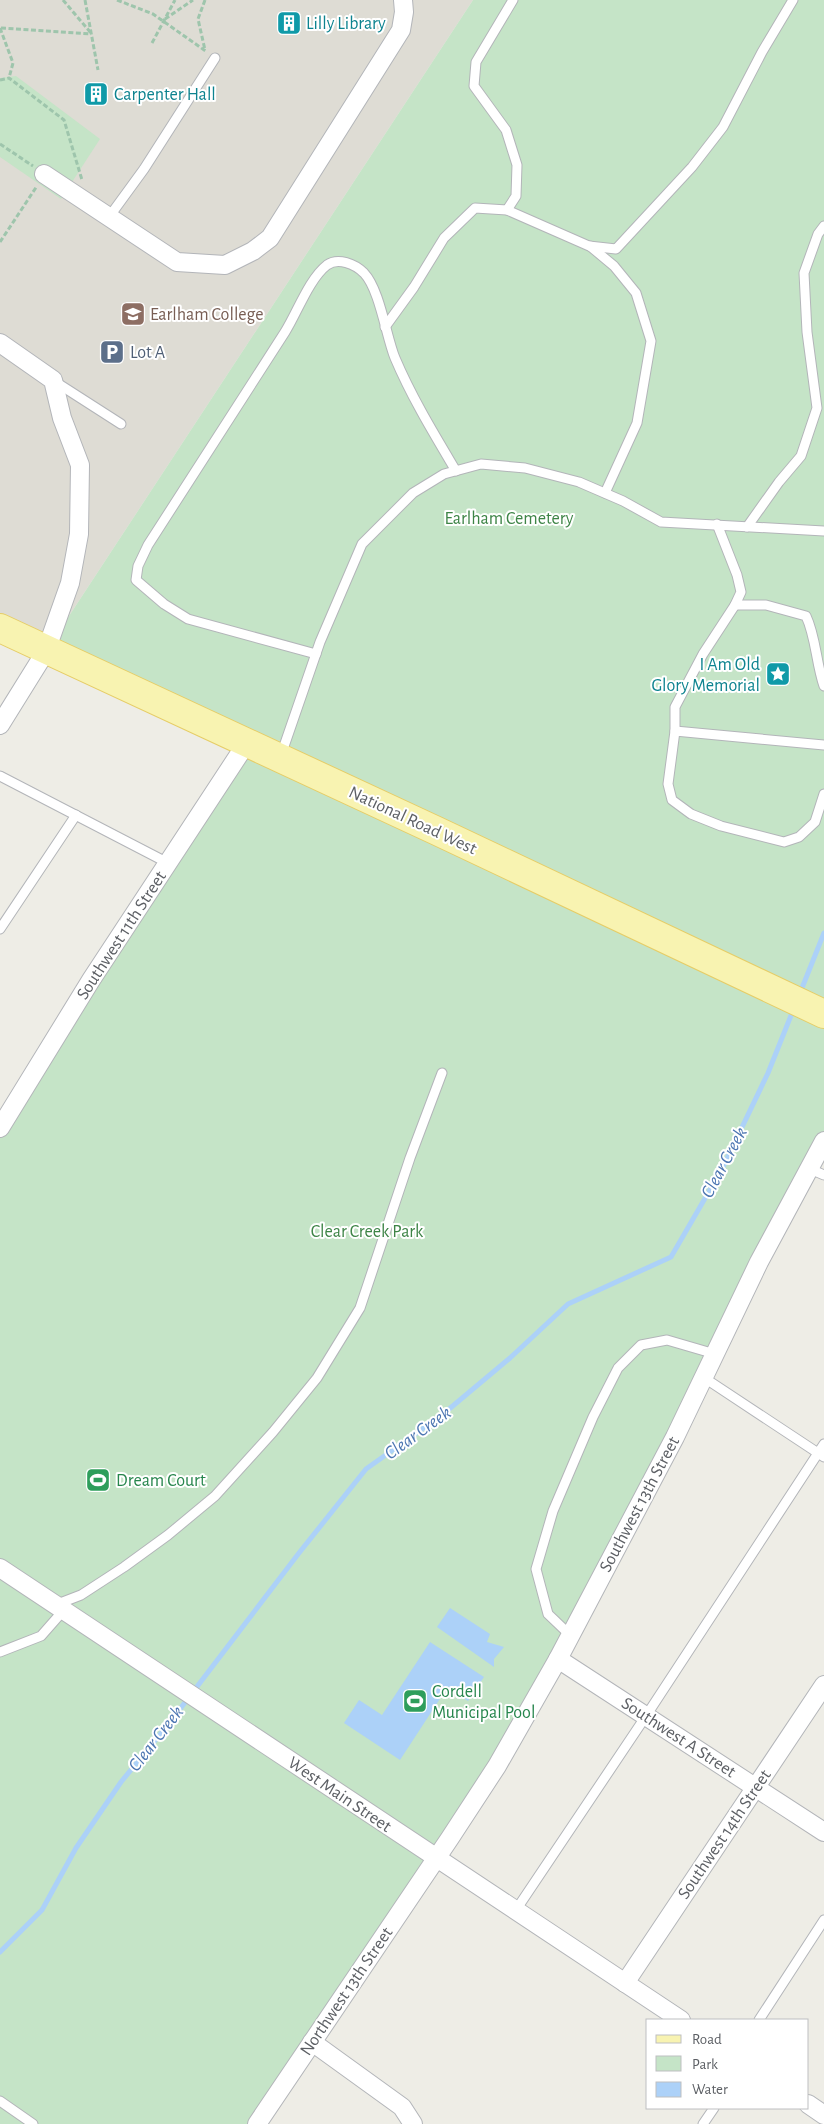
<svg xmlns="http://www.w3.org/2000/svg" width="824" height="2124" font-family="'Alegreya Sans',sans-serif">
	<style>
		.education { fill: #dedcd4 }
		.green { fill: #c5e4c7 }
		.water { fill: #acd1f8 }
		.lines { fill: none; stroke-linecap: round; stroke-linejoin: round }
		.stream { stroke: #acd1f8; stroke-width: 5 }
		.service-casing { stroke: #b3b5b9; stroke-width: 11 }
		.minor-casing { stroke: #b3b5b9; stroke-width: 20 }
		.primary-casing { stroke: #e6cd67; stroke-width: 30 }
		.path { stroke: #9ec5ac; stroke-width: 3; stroke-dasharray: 5 2.5; stroke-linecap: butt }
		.service { stroke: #fff; stroke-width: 9 }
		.minor { stroke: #fff; stroke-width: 18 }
		.primary { stroke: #f8f3b1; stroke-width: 28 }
		.labels { text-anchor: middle; stroke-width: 4; stroke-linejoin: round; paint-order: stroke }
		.culture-label { font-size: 18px; fill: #0d838f; stroke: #fff; text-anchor: start }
		.education-label { font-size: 18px; fill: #785e54; stroke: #fff; text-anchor: start }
		.service-label { font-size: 18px; fill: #4e5e75; stroke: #fff; text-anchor: start }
		.park-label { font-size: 18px; fill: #3d8446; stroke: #fff }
		.street-label { font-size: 18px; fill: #5d6065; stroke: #fff }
		.leisure-label { font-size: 18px; fill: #27864d; stroke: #fff; text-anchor: start }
		.water-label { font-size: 19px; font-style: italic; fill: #4d76b2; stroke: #fff }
	</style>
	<rect width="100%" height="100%" fill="#eeede6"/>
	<path class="education" d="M0,0H473L46,651L0,628Z"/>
	<g class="green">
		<path d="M473,0H824V1141L558,1659L257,2124H0V1128L246,744L46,651Z"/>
		<path d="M16,76L100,139L61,199L0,157V78Z"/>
	</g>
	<g class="water">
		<path d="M450,1608L490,1634L487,1642L504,1647L494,1659V1667L437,1627Z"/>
		<path d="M430,1642L484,1677L468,1701L447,1688L400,1760L344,1723L359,1700L382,1715Z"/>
	</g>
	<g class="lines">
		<g class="stream">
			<path d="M800,993L824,933"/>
			<path d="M0,1952L42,1910L76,1848L121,1782L167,1726L299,1553L366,1469L442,1415L510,1358L568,1304L671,1257L722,1169L768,1073L794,1008"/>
		</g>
		<defs>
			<g id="service">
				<path d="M507,210L589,246L616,249L692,167L723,127L762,52L793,0"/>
				<path d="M109,217L144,169L215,58"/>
				<path d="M590,246L614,266L636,293L651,341L637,423L605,493"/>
				<path d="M385,327L414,287L444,238L475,208L507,210L516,196L517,165L506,130L474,86L476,62L513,0"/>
				<path d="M54,381L121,424"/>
				<path d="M717,524L737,575L741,592L735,605L703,654L675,707V731L668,784L672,800L691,814L721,826L784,842L799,837L815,822L824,794"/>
				<path d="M747,527L779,482L801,456L817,408L807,332L804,273L818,234L824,226"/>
				<path d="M735,605H766L806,616C816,637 816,663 824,686"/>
				<path d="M316,654L188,619L164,604L136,580L138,566L148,545C193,474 239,403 285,332C297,313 309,279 327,265C338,257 355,264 364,273C380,290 386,336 395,358C412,398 434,434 456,471"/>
				<path d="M675,731L824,745"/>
				<path d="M281,755L320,642L362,544L413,493L444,474L481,464L525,468L579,482L623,501L661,522L824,531"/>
				<path d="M0,776L168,863"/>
				<path d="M0,929L76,815"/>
				<path d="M810,1169L824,1175"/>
				<path d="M703,1377L824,1457"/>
				<path d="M55,1605L81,1595L124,1567L168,1535L215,1496L273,1432L317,1378L360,1308L410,1158L442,1073"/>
				<path d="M571,1636L548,1614L536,1569L553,1511L593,1417L618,1368L641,1345L667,1340L715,1354"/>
				<path d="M0,1652L41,1636L63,1611"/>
				<path d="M516,1910L646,1716L824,1444"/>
				<path d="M759,2020L824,1920"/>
				<path d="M0,2101L33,2124"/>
				<path d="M703,2124L714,2108"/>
			</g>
			<g id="minor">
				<path d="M44,174L177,262L225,265L253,251L270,238L401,30L404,12L403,0"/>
				<path d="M0,343L53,380L62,418L80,465L79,534L70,583L46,651L0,725"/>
				<path d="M0,1128L91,980L246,744"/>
				<path d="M0,1568L681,2020"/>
				<path d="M558,1659L824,1832"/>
				<path d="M625,1983L824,1685"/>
				<path d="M312,2042L402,2107L413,2124"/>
				<path d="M808,2104L824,2115"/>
				<path d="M257,2124L450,1838L497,1766L558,1659L675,1437L759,1262L824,1141"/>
			</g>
			<path id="primary" d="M0,628L437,831L824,1014"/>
		</defs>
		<use href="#service" class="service-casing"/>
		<use href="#minor" class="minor-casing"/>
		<use href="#primary" class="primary-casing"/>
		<g class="path">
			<path d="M63,0L91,33"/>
			<path d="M85,0L98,70"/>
			<path d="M117,0L153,14L207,52"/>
			<path d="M205,0L198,19L205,50"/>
			<path d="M165,19L193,0"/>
			<path d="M0,28L13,63L9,78"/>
			<path d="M1,28L91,34"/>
			<path d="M152,43L175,0"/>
			<path d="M0,80L9,78L64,120L82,180"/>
			<path d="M0,144L33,166"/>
			<path d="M0,242L37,186"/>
		</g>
		<use href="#service" class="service"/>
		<use href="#minor" class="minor"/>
		<use href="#primary" class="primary"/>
	</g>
	<defs>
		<symbol id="building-square" viewBox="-11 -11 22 22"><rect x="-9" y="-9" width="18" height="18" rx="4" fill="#0f9aa8" stroke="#fff"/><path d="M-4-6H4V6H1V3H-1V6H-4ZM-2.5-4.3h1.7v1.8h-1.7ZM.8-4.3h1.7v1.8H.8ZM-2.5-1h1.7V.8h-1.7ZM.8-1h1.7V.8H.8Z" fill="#fff"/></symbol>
		<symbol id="university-square" viewBox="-11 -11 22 22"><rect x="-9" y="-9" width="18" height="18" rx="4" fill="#8d6e63" stroke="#fff"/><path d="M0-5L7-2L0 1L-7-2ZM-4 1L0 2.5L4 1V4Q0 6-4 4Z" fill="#fff"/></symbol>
		<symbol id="parking-square" viewBox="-11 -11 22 22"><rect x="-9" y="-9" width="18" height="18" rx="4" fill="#5c6f8a" stroke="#fff"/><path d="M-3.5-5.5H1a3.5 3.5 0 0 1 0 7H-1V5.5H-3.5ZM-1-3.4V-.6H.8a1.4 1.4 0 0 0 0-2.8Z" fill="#fff"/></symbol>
		<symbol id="sight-square" viewBox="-11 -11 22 22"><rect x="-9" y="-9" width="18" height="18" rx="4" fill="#0f9aa8" stroke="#fff"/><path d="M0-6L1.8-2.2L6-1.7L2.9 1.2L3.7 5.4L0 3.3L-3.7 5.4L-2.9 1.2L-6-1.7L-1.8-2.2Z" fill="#fff"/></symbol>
		<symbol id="stadium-square" viewBox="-11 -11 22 22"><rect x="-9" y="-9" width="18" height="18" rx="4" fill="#2e9e5b" stroke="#fff"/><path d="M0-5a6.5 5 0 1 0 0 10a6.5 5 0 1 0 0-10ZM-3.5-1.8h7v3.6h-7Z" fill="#fff"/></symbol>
	</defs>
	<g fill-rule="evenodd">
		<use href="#building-square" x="275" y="9" width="28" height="28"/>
		<use href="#building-square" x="82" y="80" width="28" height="28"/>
		<use href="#university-square" x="119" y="300" width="28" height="28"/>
		<use href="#parking-square" x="98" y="338" width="28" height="28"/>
		<use href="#sight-square" x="764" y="660" width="28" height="28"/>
		<use href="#stadium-square" x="84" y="1466" width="28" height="28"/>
		<use href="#stadium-square" x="401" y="1687" width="28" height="28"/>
	</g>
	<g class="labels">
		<g class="culture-label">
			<text x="306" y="29">Lilly Library</text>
			<text x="114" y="100">Carpenter Hall</text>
			<text x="760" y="670" text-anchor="end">I Am Old<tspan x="760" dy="21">Glory Memorial</tspan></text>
		</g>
		<g class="education-label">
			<text x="150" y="320">Earlham College</text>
		</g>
		<g class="service-label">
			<text x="130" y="358">Lot A</text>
		</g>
		<g class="park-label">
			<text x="509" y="524">Earlham Cemetery</text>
			<text x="367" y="1237">Clear Creek Park</text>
		</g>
		<g class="street-label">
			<text transform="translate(413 820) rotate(25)" y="6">National Road West</text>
			<text transform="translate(121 935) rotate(-57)" y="6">Southwest 11th Street</text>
			<text transform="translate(639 1504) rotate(-62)" y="6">Southwest 13th Street</text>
			<text transform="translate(679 1737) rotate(33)" y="6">Southwest A Street</text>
			<text transform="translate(340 1794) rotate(34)" y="6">West Main Street</text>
			<text transform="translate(724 1834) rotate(-56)" y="6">Southwest 14th Street</text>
			<text transform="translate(346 1991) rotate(-56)" y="6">Northwest 13th Street</text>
		</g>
		<g class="leisure-label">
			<text x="116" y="1486">Dream Court</text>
			<text x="432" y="1697">Cordell<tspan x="432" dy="21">Municipal Pool</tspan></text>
		</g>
		<g class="water-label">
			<text transform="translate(723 1162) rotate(-62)" y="7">Clear Creek</text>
			<text transform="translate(417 1432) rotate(-36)" y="7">Clear Creek</text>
			<text transform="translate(155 1738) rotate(-52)" y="7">Clear Creek</text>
		</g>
	</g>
	<rect x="646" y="2019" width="162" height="90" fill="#ffffff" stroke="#bebfc1"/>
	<rect x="656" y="2035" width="25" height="8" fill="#f8f3b1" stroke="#bebfc1"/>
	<text x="692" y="2044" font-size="15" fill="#5d6065">Road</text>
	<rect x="656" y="2056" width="25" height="15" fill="#c5e4c7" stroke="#bebfc1"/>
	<text x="692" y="2069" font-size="15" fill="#5d6065">Park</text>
	<rect x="656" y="2082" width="25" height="15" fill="#acd1f8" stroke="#bebfc1"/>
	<text x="692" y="2094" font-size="15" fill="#5d6065">Water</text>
</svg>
